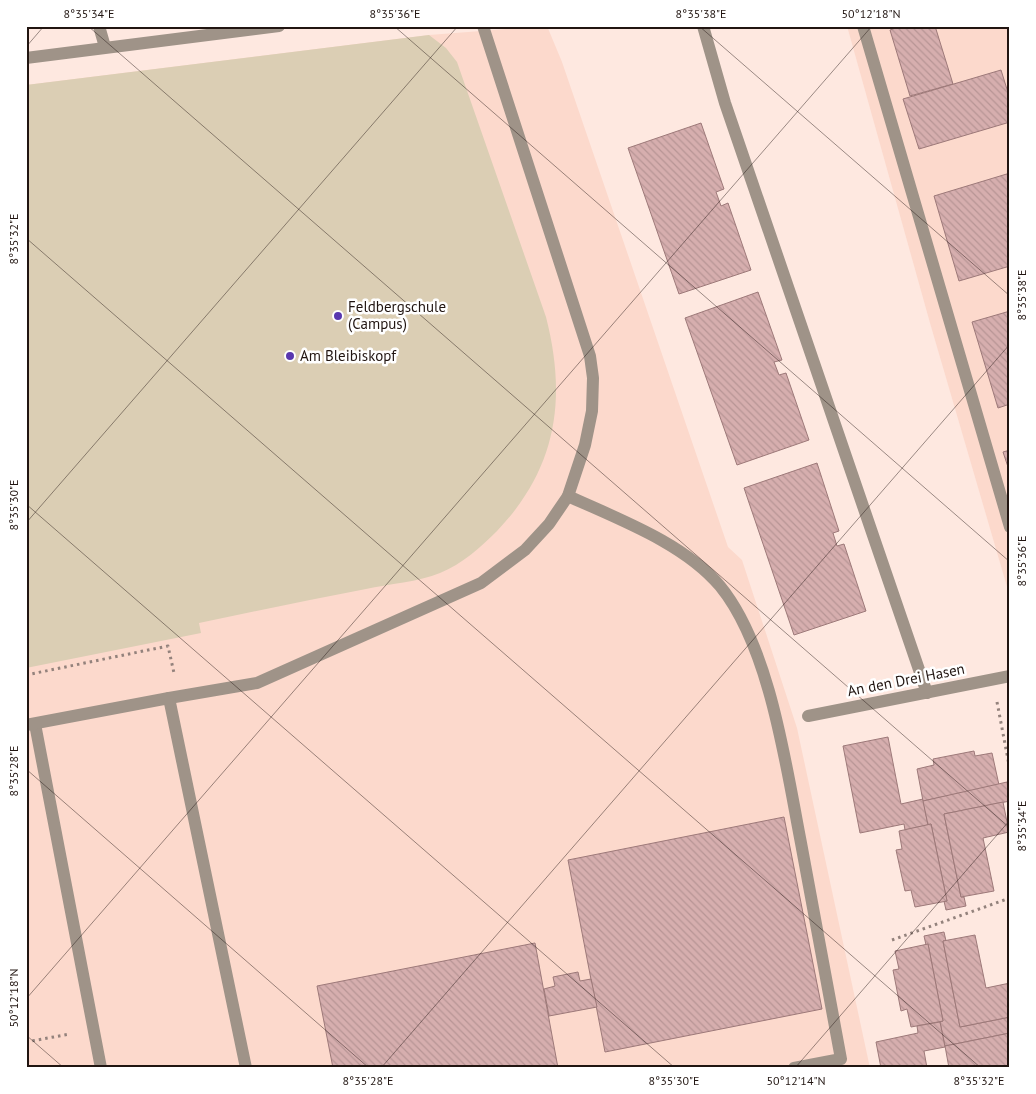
<svg xmlns="http://www.w3.org/2000/svg" width="1036" height="1094" font-family="'PT Sans',sans-serif">
	<style>
		.built { fill: #fcd9cc }
		.park { fill: #dbceb4 }
		.building { fill: url(#building-back-hatch); stroke: #9d7979 }
		.lines { fill: none; stroke-linecap: round; stroke-linejoin: round }
		.path { stroke: #93827c; stroke-width: 3; stroke-dasharray: 2.5 4; stroke-linecap: butt }
		.service { stroke: #9f9388; stroke-width: 12 }
		.minor { stroke: #9f9388; stroke-width: 12 }
		.ticks { fill: none; stroke: #211511; stroke-width: 1; stroke-opacity: 0.45 }
		.poi-dot { fill: #5937af; stroke: #fff; stroke-width: 2 }
		.labels { text-anchor: middle; stroke-width: 5; stroke-linejoin: round; paint-order: stroke }
		.poi-label { font-size: 15px; fill: #211511; stroke: #fff; text-anchor: start }
		.street-label { font-size: 15px; fill: #211511; stroke: #fff }
		.neatline { fill: none; stroke: #211511; stroke-width: 2 }
		.ticks-label { font-size: 12px; text-anchor: middle; fill: #211511 }
	</style>
	<defs>
		<pattern id="building-back-hatch" width="6" height="6" patternUnits="userSpaceOnUse" patternTransform="scale(1.25)"><rect width="6" height="6" fill="#d6aeae"/><path d="M-1 5l2 2M0 0l6 6M5-1l2 2" fill="none" stroke="#b79595"/></pattern>
	</defs>
	<rect width="100%" height="100%" fill="#fee8e0"/>
	<g class="built">
		<path d="M547,26L562,62L728,547L742,560L797,728L870,1068H26V85L429,35Z"/>
		<path d="M847,26H1010V597L930,323Z"/>
	</g>
	<path class="park" d="M429,35L446,48L457,62L546,317C567,399 557,468 497,531C481,547 462,564 440,573C419,582 388,584 366,589C310,600 255,611 199,623L201,633L26,668V85Z"/>
	<g class="building">
		<path d="M901,26H935L953,84L910,96L890,30Z"/>
		<path d="M1001,70L1010,99V122L919,149L903,99Z"/>
		<path d="M701,123L724,189L716,192L721,206L728,203L751,270L679,294L628,148Z"/>
		<path d="M1010,173V266L959,281L934,196Z"/>
		<path d="M758,292L782,360L774,362L779,375L786,373L809,440L737,465L685,318Z"/>
		<path d="M1010,311V404L998,408L972,322Z"/>
		<path d="M1010,450V473L1003,452Z"/>
		<path d="M817,463L839,531L833,533L837,546L844,544L866,611L794,635L744,488Z"/>
		<path d="M888,737L901,804L923,799L928,825L905,830L904,824L860,833L843,746Z"/>
		<path d="M974,751L975,756L992,753L999,785L923,801L917,769L934,765L933,759Z"/>
		<path d="M1007,782L1010,801L944,814L961,897H964L966,906L946,910L944,901H947L931,824L928,825L923,801Z"/>
		<path d="M1003,802L1009,832L983,838L994,891L961,897L944,814Z"/>
		<path d="M784,817L822,1009L605,1052L568,860Z"/>
		<path d="M931,824L947,901L915,907L911,890L905,891L896,850L902,849L899,831Z"/>
		<path d="M944,932L946,941H943L960,1027L1010,1017V1033L945,1046L940,1022L943,1021L928,944L926,945L924,936Z"/>
		<path d="M975,935L986,988L1010,983V1017L960,1027L943,941Z"/>
		<path d="M535,943L558,1068H333L317,986Z"/>
		<path d="M928,944L943,1021L911,1027L907,1009L901,1011L893,970L899,969L895,951Z"/>
		<path d="M578,972L580,981L591,979L597,1007L549,1016L544,989L555,986L553,977Z"/>
		<path d="M940,1022L945,1047L924,1051L927,1068H881L876,1042L918,1033L917,1026Z"/>
		<path d="M1010,1033V1068H949L945,1046Z"/>
	</g>
	<g class="lines">
		<g class="path">
			<path d="M26,675L168,646L174,673"/>
			<path d="M997,702L1010,770"/>
			<path d="M892,940L1010,898"/>
			<path d="M26,1042L70,1034"/>
			<path d="M26,1053L29,1068"/>
		</g>
		<g class="service">
			<path d="M703,26L725,103L927,693"/>
			<path d="M863,26L1010,527"/>
			<path d="M568,496C618,519 684,543 720,586C770,647 786,766 801,843C814,915 828,987 841,1059L794,1068"/>
			<path d="M169,698L257,683L481,583L525,550L549,524L568,496L585,445L592,411L593,378L590,356L483,26"/>
			<path d="M35,724L101,1068"/>
			<path d="M26,725L169,698L246,1068"/>
		</g>
		<g class="minor">
			<path d="M99,26L105,47"/>
			<path d="M26,58L279,26"/>
			<path d="M808,716L1010,676"/>
		</g>
	</g>
	<path class="ticks" d="M88,26L1010,828M394,26L1010,562M699,26L1010,296M1005,26L1010,31M26,47L44,26M26,238L981,1068M26,504L675,1068M26,523L458,26M26,769L369,1068M26,999L872,26M26,1035L64,1068M381,1068L1010,344M795,1068L1010,820"/>
	<g class="poi-dot">
		<circle cx="338" cy="316" r="5"/>
		<circle cx="290" cy="356" r="5"/>
	</g>
	<g class="labels">
		<g class="poi-label">
			<text x="348" y="312">Feldbergschule<tspan x="348" dy="17">(Campus)</tspan></text>
			<text x="300" y="361">Am Bleibiskopf</text>
		</g>
		<g class="street-label">
			<text transform="translate(906 680) rotate(-11)" y="5">An den Drei Hasen</text>
		</g>
	</g>
	<rect width="1036" height="1094" fill="none" stroke="#ffffff" stroke-width="55"/>
	<rect x="28" y="28" width="980" height="1038" class="neatline"/>
	<g class="ticks-label">
		<text x="89" y="18">8°35'34"E</text>
		<text x="395" y="18">8°35'36"E</text>
		<text x="701" y="18">8°35'38"E</text>
		<text x="871" y="18">50°12'18"N</text>
		<text transform="translate(14 239) rotate(-90)" y="4">8°35'32"E</text>
		<text transform="translate(1022 295) rotate(-90)" y="4">8°35'38"E</text>
		<text transform="translate(14 505) rotate(-90)" y="4">8°35'30"E</text>
		<text transform="translate(1022 561) rotate(-90)" y="4">8°35'36"E</text>
		<text transform="translate(14 771) rotate(-90)" y="4">8°35'28"E</text>
		<text transform="translate(1022 826) rotate(-90)" y="4">8°35'34"E</text>
		<text transform="translate(14 998) rotate(-90)" y="4">50°12'18"N</text>
		<text x="368" y="1085">8°35'28"E</text>
		<text x="674" y="1085">8°35'30"E</text>
		<text x="796" y="1085">50°12'14"N</text>
		<text x="979" y="1085">8°35'32"E</text>
	</g>
</svg>
